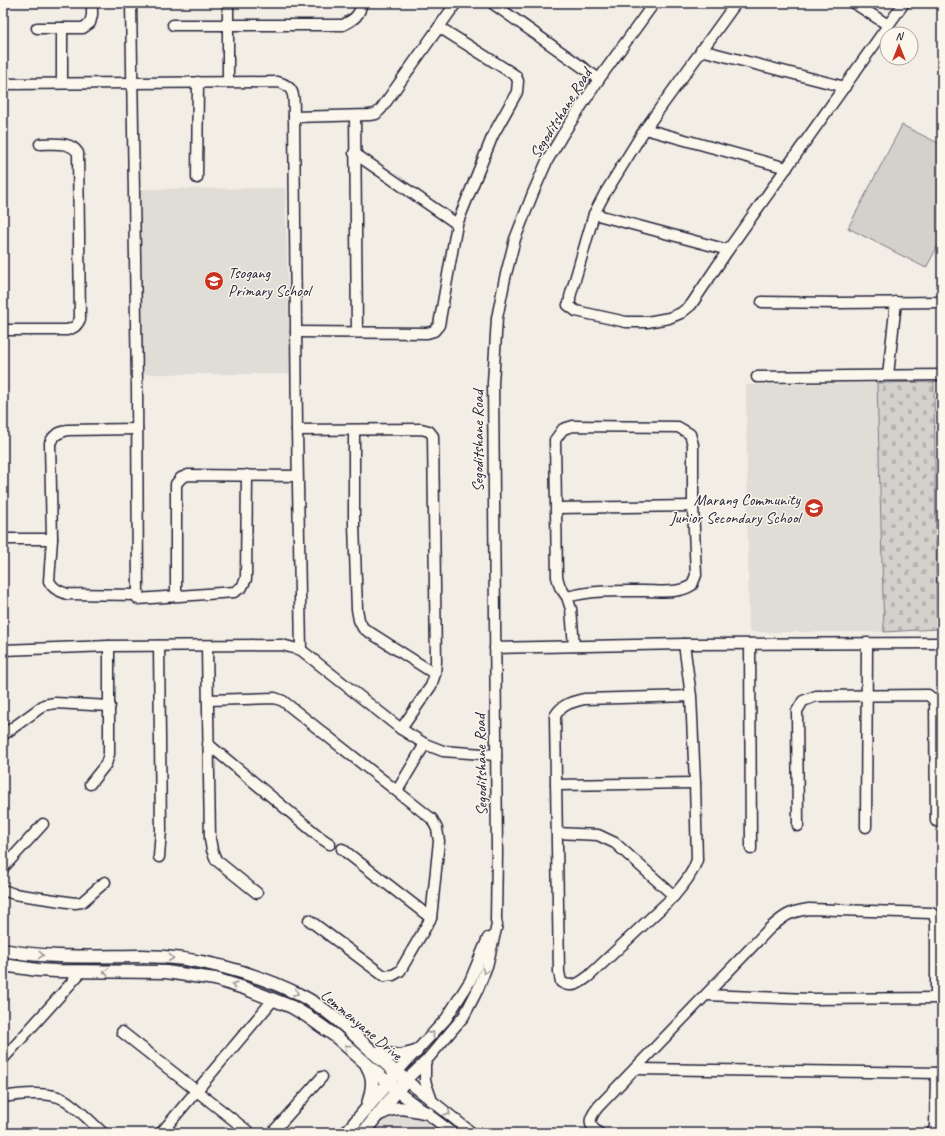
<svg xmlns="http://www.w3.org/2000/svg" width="945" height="1136" font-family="Caveat,sans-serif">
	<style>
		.built { fill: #e0dcd6 }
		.green { fill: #d4d1cc; stroke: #7b7a84 }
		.cemetery { fill: url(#cemetery-stones); stroke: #7b7a84 }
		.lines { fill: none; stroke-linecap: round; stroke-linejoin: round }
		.minor-casing { stroke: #22223b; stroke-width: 13 }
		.major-casing { stroke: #22223b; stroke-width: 15 }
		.minor { stroke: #fbf7ec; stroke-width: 10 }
		.major { stroke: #fbf7ec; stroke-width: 12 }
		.oneway { stroke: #99979c }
		.labels { text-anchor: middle; stroke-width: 3; stroke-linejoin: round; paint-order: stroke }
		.street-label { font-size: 16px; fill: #22223b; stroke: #fbf7ec }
		.poi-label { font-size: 16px; fill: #22223b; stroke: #fbf7ec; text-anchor: start }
	</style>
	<defs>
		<pattern id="cemetery-stones" width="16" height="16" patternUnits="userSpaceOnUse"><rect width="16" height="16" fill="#d4d1cc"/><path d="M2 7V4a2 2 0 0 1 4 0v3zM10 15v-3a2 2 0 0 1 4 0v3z" fill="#b6b3b0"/></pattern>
	</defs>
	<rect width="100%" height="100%" fill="#f2eee5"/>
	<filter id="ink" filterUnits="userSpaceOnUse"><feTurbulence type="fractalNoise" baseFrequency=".025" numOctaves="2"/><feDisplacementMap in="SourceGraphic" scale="8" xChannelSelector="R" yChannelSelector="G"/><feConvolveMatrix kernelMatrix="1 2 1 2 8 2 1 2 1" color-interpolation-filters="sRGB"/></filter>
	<g filter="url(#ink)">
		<g class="built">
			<path d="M285,188L290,374H142L140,189Z"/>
			<path d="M877,383L884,632H749L746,385Z"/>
			<path d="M392,1110L422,1114L450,1133H372Z"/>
		</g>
		<path class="green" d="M902,125L942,145V238L926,268L848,228Z"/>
		<path class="cemetery" d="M934,382L937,629L884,632L877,383Z"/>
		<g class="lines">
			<defs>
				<g id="minor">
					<path d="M131,3L137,384L138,599L234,592L242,587L246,579L247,475"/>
					<path d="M492,3L599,79"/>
					<path d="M736,3L645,129L604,195L594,214L570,297V301L568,305L576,311L626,322H647L669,318L681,313L691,305L728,250L904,3"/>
					<path d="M854,3L888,25"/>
					<path d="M173,25H343C353,20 361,15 361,3"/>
					<path d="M37,28H83L90,23L92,15V3"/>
					<path d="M701,50L845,87"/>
					<path d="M228,82V3"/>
					<path d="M62,83V28"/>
					<path d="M3,84L278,82C298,87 293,101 294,117L297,430L301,650"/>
					<path d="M355,116L357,332"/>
					<path d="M294,117L369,115L376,114L381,109L456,3"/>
					<path d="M645,129L787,168"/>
					<path d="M354,153L457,224"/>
					<path d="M197,178L198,82"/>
					<path d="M594,214L728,250"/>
					<path d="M762,302L839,303L942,302"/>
					<path d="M3,330H67C74,328 77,326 80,319L78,153C71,141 53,144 40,144"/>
					<path d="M296,332L427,333L434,331L439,325L457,224L493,135L517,92L518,81L516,76L507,70L439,27"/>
					<path d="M888,375L896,302"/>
					<path d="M757,377L942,375"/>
					<path d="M137,429L67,430C59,433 54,434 50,443L52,539L49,581C53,589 59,591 67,594L138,595"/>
					<path d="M297,430L421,429L429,431L433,436L436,661L435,674L431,686L401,729"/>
					<path d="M354,430V524L357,609L359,620L363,628L435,674"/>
					<path d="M557,508L693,506"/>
					<path d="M3,539H52"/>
					<path d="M176,595V484L181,478L188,475L297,476"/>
					<path d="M567,597C592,590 618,591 644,591C660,591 678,594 692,585L696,575L693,506V445L690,434L678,427L573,426L563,429L555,440L557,577L560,587L567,597L571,609L574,646"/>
					<path d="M684,644L691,696L695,783L697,860C692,875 683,885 674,896L589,976C580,983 572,989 561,982L559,972L555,716C562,704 572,702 584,699L691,696"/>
					<path d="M750,644L751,849"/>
					<path d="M159,646L161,830L159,857"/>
					<path d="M207,646L210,839L212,850L216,860L257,893"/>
					<path d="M495,648L684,644L942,643"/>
					<path d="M3,650L109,646L282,645L301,650L401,729L425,744L443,751L496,755"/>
					<path d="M208,700L275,698L283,701L432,819L437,829L439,841L431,918L400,971L393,975L384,976L309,920"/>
					<path d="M3,735L44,705L55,703L110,706"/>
					<path d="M208,744L321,838L330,844"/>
					<path d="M90,784L106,764L109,754V646"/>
					<path d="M556,785L695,783"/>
					<path d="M397,791L425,744"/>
					<path d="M798,826L797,711L803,701L816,696L928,695L933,699L935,704L936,821"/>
					<path d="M866,827L867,643"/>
					<path d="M557,833L598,835L615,843L674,896"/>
					<path d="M342,849L431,918"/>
					<path d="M3,868L43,824"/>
					<path d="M3,890L14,894L75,903L82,902L105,882"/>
					<path d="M706,995L809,999L942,998"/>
					<path d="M122,1032L250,1133"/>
					<path d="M3,1059L82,971"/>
					<path d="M425,1062V1081L431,1098"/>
					<path d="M635,1069L942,1073"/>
					<path d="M396,1073L446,1019L470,981L488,938"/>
					<path d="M397,1091L453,1133"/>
					<path d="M3,1097C20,1094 50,1091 65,1100C78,1108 92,1123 103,1133"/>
					<path d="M161,1133L273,1000"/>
					<path d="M272,1133L322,1077"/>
					<path d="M472,1133L406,1080L425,1062L464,1016L478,989L487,966L497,925L496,920L497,852L493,383L497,318L505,278L515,239L533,193L547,161L563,134L599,79L654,3"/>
					<path d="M599,1133C586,1125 590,1117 598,1107L769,929C785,915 789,912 809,909L931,913L934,915L936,922V998"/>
					<path d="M932,1133L935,1127L936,1073"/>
				</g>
				<g id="major">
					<path d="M3,950C49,959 95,956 142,956C194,956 254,972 300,995C341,1015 370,1054 406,1080L363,1133"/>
					<path d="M3,965L38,970L56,971L166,972L215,979L244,988L292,1007L307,1016L334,1035L397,1091"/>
					<path d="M372,1052L400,1056L416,1052"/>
					<path d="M367,1066C375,1079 372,1090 368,1104"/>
					<path d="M380,1114C399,1104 408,1109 428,1113"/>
					<path d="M346,1133L393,1077"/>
				</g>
			</defs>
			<use href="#minor" class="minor-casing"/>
			<use href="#major" class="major-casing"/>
			<use href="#minor" class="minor"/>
			<use href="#major" class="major"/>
		</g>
		<defs><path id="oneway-chevron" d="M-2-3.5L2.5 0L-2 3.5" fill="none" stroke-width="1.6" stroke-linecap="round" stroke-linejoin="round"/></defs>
		<g class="oneway">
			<use href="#oneway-chevron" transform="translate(41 955) rotate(5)"/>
			<use href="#oneway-chevron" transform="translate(171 958) rotate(6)"/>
			<use href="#oneway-chevron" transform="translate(485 971) rotate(110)"/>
			<use href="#oneway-chevron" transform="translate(106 972) rotate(-178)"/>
			<use href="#oneway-chevron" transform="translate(234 985) rotate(-163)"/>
			<use href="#oneway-chevron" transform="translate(296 993) rotate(25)"/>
			<use href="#oneway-chevron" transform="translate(432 1034) rotate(-48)"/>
			<use href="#oneway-chevron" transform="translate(347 1047) rotate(-138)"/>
			<use href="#oneway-chevron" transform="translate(448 1113) rotate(40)"/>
		</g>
	</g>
	<defs>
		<symbol id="school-disc" viewBox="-11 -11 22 22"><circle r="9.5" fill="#c8321e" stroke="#fbf7ec"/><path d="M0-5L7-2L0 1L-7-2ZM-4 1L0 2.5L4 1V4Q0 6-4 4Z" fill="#fff"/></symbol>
	</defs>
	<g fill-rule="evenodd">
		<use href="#school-disc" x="203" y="270" width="22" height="22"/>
		<use href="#school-disc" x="803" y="497" width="22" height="22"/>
	</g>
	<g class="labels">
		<g class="street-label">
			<text transform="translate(560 113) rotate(-58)" y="6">Segoditshane Road</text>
			<text transform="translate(477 441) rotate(-90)" y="6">Segoditshane Road</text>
			<text transform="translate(480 765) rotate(-91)" y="6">Segoditshane Road</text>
			<text transform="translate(362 1024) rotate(40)" y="6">Lemmenyane Drive</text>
		</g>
		<g class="poi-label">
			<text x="228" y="278">Tsogang<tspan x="228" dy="18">Primary School</tspan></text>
			<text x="800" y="505" text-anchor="end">Marang Community<tspan x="800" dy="18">Junior Secondary School</tspan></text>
		</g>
	</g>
	<rect width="945" height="1136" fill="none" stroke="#fbf7ec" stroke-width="16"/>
	<rect x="8" y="8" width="929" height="1120" fill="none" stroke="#22223b" stroke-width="1.5" filter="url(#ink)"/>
	<g transform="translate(899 46)"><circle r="19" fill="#fbf7ec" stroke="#a4a2a5"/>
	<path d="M0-3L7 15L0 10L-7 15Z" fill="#c8321e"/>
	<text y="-6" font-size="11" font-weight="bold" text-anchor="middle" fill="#22223b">N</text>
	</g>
</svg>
